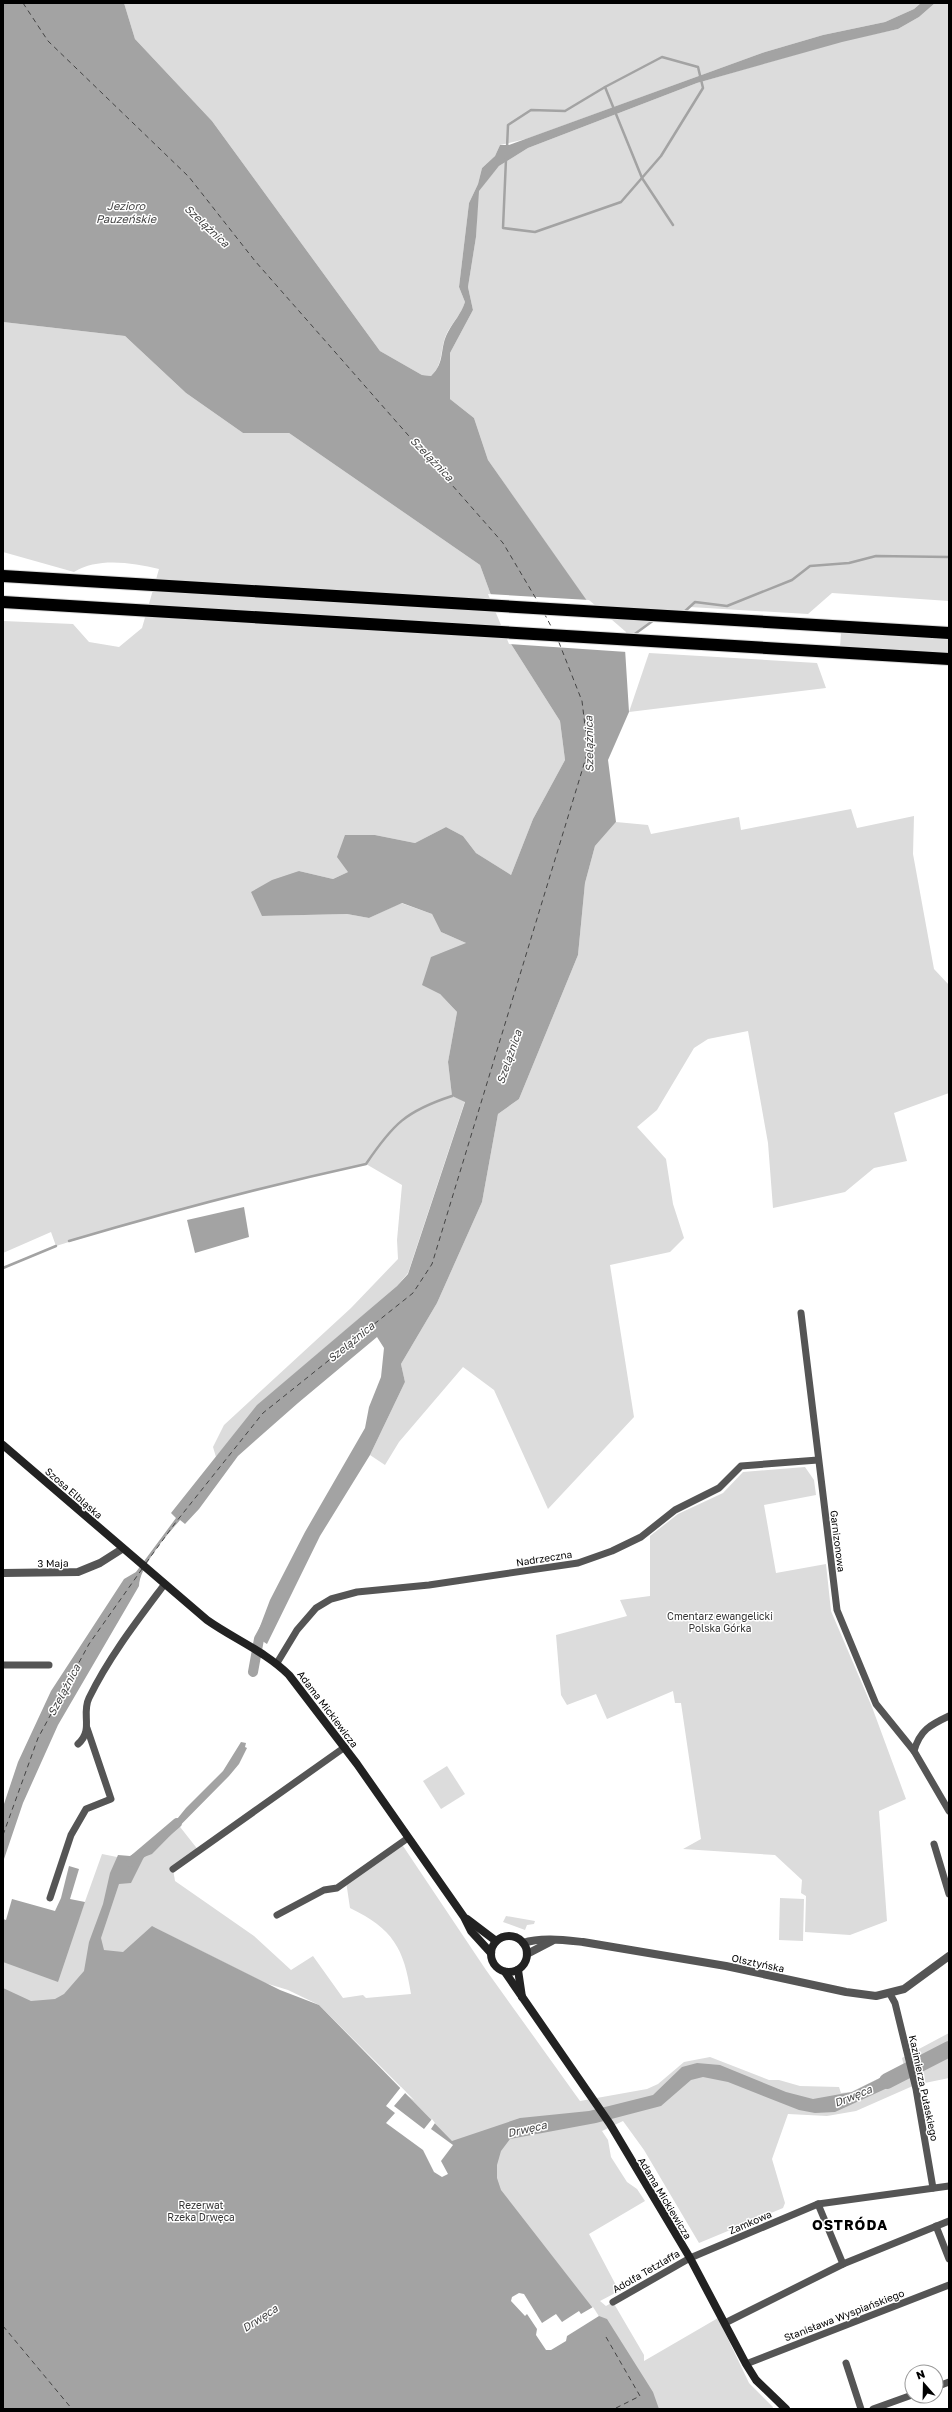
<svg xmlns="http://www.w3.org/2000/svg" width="952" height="2412" font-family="'Golos Text',sans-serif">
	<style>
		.green { fill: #dcdcdc; fill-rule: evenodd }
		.water { fill: #a3a3a3 }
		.pier { fill: #fff }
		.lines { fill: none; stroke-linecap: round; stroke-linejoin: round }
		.stream { stroke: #a3a3a3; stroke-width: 2.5 }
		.canal { stroke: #a3a3a3; stroke-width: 10 }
		.river { stroke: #a3a3a3; stroke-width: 16 }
		.ferry { stroke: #444; stroke-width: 1; stroke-dasharray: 5 4; stroke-linecap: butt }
		.motorway-casing { stroke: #dbdbdb; stroke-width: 14 }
		.minor { stroke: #555; stroke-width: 7 }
		.tertiary { stroke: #555; stroke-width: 8 }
		.secondary { stroke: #222; stroke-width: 8 }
		.motorway { stroke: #000; stroke-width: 12 }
		.labels { text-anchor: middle; stroke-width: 3; stroke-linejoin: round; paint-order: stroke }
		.street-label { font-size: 10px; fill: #000; stroke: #fff }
		.park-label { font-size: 10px; fill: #333; stroke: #fff }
		.water-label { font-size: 11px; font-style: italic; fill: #444; stroke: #fff }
		.district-label { font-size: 14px; font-weight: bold; letter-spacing: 1px; fill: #000; stroke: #fff }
	</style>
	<rect width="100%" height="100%" fill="#fff"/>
	<g class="green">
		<path d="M124,3H921L914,9L885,22L823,35L765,52L526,139L500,145L495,156L482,168L478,184L469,203L459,287L465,302C461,314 454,321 448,331C439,347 445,363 431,376L422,375L380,351L212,121L135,39Z"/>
		<path d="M935,3H949V601L832,593L808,614L690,607L685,612L661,615L625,642L590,606L488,460L474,418L450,399V353L473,310L468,287L476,237L478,191L499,166L528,148L697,83L842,41L898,29L919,17Z"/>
		<path d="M3,322L125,336L186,393L243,433H289L480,565L506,636L560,721L565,760L533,819L511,875L476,853L463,836L446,827L415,843L375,835L348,872L333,879L299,871L262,916L347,914L369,918L401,903L432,914L441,932L466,943L440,994L457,1012L448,1062L452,1096L465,1101L408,1273L397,1286L258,1405L216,1457L213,1447L224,1425L351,1308L398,1259L397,1240L402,1185L366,1164C261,1187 158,1214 56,1246L51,1232L3,1253V621L73,624L89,642L119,647L142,628L159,569C132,563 99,557 74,572L3,552Z"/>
		<path d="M841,633L949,639V654L840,647Z"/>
		<path d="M649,653L817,663L826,688L629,712Z"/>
		<path d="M851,809L857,828L914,816L913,854L934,969L949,985V1093L894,1113L907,1161L874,1168L845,1192L773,1208L768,1143L748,1031L708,1039L694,1048L657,1110L637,1127L666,1159L673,1204L684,1238L670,1252L610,1265L634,1417L548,1509L494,1390L463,1367L399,1442L385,1465L370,1455L405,1382L401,1364L437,1303L482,1202L498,1114L519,1099L578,955L585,883L595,846L616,822L648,825L651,834L739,817L741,830Z"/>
		<path d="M805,1467L814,1480L816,1495L764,1505L776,1573L826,1564L831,1611L872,1707L906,1799L879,1811L887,1921L850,1935L805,1932L806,1896L801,1893L802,1880L775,1855L683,1849L701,1839L681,1703H675L673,1691L607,1719L596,1694L567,1705L561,1695L556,1635L627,1616L620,1600L650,1596V1536L678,1514L723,1493L743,1472Z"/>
		<path d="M447,1766L465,1794L441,1809L423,1781Z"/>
		<path d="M177,1823L199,1851L173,1869L175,1881L254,1936L291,1970L313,1956L343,1998L363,1995L366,1998L411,1994C404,1948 393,1929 350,1908L346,1881L401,1843L486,1970L580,2101L647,2089L658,2084L684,2062L710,2057L769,2080H779L800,2086L839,2087L841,2093L851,2092L904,2066L902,2058L949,2033V2078L915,2085L856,2111L827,2116L788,2114L772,2159L785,2203L783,2208L699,2243L644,2150L623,2121L602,2131L608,2140L611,2157L627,2182L637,2189L645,2201L589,2234L619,2291L600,2301L606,2306L613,2302L644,2355V2361L718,2318L749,2383L773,2407L772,2409H3V1961L63,1963L102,1854L132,1860ZM152,1926L265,1983L288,1990L319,2005L414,2100Z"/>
		<path d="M780,1898L804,1899L803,1941L779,1940Z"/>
		<path d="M506,1916L535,1921L534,1924L527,1925L525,1930L503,1922Z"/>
	</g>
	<g class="water">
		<path d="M3,3H124L135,39L212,121L380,351L422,375L431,376C446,362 439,348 448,332C454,321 461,314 465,302L459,287L469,203L478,184L482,168L495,156L500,145H509L765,52L823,35L885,22L914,9L921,3H935L919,17L898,29L842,42L697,83L528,148L499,166L479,191L476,237L468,287L473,310L450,353V399L474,418L488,460L590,605L624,633L629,712L608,760L616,822L595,846L585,883L578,955L519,1099L498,1114L482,1202L437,1303L401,1364L405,1382L370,1455L320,1536L267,1644L256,1637L270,1600L305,1532L365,1428L369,1407L381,1377L384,1348L377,1337L298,1403L238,1456L199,1509L185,1524L180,1520C166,1536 140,1566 139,1586L58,1725L23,1803L3,1862V1807L18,1762L51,1691L124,1579L136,1572L176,1518L171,1513L257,1405L397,1286L408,1274L465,1102L452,1096L448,1062L457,1012L440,994L422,985L431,957L466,943L441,932L432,914L402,903L369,918L347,914L262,916L251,892L272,880L299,871L333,879L348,872L337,857L345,835H375L415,843L446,827L463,836L476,853L511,875L533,819L565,760L560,721L506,636L480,565L289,433H243L186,393L125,336L3,322Z"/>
		<path d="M244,1207L249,1237L195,1253L187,1220Z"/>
		<path d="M241,1742L246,1743L245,1747L247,1748L239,1764L229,1776L152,1854L144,1857L131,1883L119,1884L101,1938L104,1950L123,1952L152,1926L280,1990L319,2005L452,2141L520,2118L589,2111L653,2095L682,2067L697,2063L720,2065L786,2092L813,2099L852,2092L904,2066L907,2079L835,2112L815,2113L799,2110L728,2082L703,2077L691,2080L661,2106L596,2123L510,2139L501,2151L497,2165V2178L501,2190L599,2316L607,2319L653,2392L659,2409H3V1988L31,2001L55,1999L64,1994L84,1971L89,1942L103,1904L110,1873L118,1855L130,1856L139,1851L142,1854L164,1835L186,1808L223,1771Z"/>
		<path d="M69,1866L79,1869L70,1899L85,1902L58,1982L3,1962V1919L6,1920L12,1899L55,1911L61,1898Z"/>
	</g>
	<g class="pier">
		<path d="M488,594L589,600L626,632L627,652L509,644Z"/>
		<path d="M401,2087L406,2092L394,2106L424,2129L432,2119L435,2123L431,2129L453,2145L441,2161L448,2174L442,2177L434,2172L423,2150L386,2123L395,2113L386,2106Z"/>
		<path d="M519,2293L524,2294L542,2323L556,2314L562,2322L579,2311L581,2314L593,2307L599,2316L567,2336L566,2341L551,2350H546L536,2335L537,2329L527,2314L525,2316L511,2301L512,2297Z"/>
	</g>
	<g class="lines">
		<g class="stream">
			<path d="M507,148L508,125L531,110L565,111L605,87"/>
			<path d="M506,159L503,228L535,232L621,202L661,156L703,88L698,67L662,57L605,87L642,178L673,225"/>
			<path d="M683,613L695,602L727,606L792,580L810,566L849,563L876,556L949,557"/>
			<path d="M632,636L654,620"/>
			<path d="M69,1241C167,1212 266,1186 366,1164C393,1124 406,1111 452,1096"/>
			<path d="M3,1268L56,1246"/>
		</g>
		<g class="canal">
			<path d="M253,1672L259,1639L265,1628"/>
			<path d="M131,1862L177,1823"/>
		</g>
		<path class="river" d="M887,2081L949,2049"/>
		<g class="ferry">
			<path d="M23,3L48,41L189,177L255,261L503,543L538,602"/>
			<path d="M544,613L553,630"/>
			<path d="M146,1563L176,1522L263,1413L413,1293L432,1264L588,751L582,701L558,640"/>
			<path d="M3,1835L38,1738L89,1644L142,1569"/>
			<path d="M3,2326L72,2409"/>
			<path d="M606,2337L640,2396L614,2409"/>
		</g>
		<defs>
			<g id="motorway">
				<path d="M3,576L949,633"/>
				<path d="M3,602L949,659"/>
			</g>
		</defs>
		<use href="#motorway" class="motorway-casing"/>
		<g class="minor">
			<path d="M801,1313L837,1610L876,1704L914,1751"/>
			<path d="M277,1663L297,1630L316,1608L331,1599L357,1592L429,1585L578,1563L612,1551L641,1537L675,1510L719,1488L741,1466L818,1460"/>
			<path d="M3,1665H49"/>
			<path d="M949,1716C930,1725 920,1730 914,1751L949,1811"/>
			<path d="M78,1744C94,1730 81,1714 89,1698C109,1657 137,1621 164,1585"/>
			<path d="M934,1844L949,1894"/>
			<path d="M173,1869L345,1747"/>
			<path d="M50,1898L71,1835L86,1809L111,1799L87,1728"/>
			<path d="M277,1915L324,1890L337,1888L408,1838"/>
			<path d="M890,1994L895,2003L916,2089L933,2188"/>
			<path d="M818,2204L843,2264"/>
			<path d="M936,2226L949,2259"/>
			<path d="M613,2302L690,2258L818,2204L949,2186"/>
			<path d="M725,2323L843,2264L949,2221"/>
			<path d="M846,2363L861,2409"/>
			<path d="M746,2364L949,2285"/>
			<path d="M936,2387L949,2382"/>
			<path d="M873,2409L912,2395"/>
		</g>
		<g class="tertiary">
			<path d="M3,1573L78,1572L100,1563L122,1549"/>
			<path d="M523,1943C541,1937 564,1940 583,1942L726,1966L846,1992L876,1996L904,1989L949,1956"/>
			<path d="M527,1954L552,1941"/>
		</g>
		<g class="secondary">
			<path d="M3,1445L207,1620C234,1639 266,1652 289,1675L357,1764L464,1917L471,1931L491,1953"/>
			<path d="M467,1919L496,1941"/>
			<circle cx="509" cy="1954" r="18"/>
			<path d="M518,1970L522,1997"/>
			<path d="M505,1972L610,2124L690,2258L746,2364L756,2380L786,2409"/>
		</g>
		<use href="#motorway" class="motorway"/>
	</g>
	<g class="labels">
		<g class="street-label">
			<text transform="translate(74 1493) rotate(41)" y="4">Szosa Elbląska</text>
			<text transform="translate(838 1541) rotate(83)" y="4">Garnizonowa</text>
			<text transform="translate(544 1558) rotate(-9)" y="4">Nadrzeczna</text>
			<text transform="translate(53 1563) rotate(-1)" y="4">3 Maja</text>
			<text transform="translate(328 1709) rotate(53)" y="4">Adama Mickiewicza</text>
			<text transform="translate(758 1963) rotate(12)" y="4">Olsztyńska</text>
			<text transform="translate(924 2088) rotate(78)" y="4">Kazimierza Pułaskiego</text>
			<text transform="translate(665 2198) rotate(59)" y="4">Adama Mickiewicza</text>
			<text transform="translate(750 2222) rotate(-23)" y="4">Zamkowa</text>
			<text transform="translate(646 2271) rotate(-30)" y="4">Adolfa Tetzlaffa</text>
			<text transform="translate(844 2315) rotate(-21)" y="4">Stanisława Wyspiańskiego</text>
		</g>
		<g class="park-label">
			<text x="720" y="1620">Cmentarz ewangelicki<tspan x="720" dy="12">Polska Górka</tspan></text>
			<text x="201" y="2209">Rezerwat<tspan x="201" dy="12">Rzeka Drwęca</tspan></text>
		</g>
		<g class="water-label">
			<text x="126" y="210">Jezioro<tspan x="126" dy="13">Pauzeńskie</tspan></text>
			<text transform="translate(207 226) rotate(43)" y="4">Szelążnica</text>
			<text transform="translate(432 459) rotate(46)" y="4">Szelążnica</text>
			<text transform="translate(589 744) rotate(-91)" y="4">Szelążnica</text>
			<text transform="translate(509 1057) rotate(-71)" y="4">Szelążnica</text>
			<text transform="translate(351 1342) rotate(-39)" y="4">Szelążnica</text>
			<text transform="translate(64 1690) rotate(-62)" y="4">Szelążnica</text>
			<text transform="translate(853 2096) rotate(-22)" y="4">Drwęca</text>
			<text transform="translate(527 2129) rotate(-13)" y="4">Drwęca</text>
			<text transform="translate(260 2318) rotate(-33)" y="4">Drwęca</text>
		</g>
		<g class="district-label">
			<text x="850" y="2230">OSTRÓDA</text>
		</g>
	</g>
	<rect width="952" height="2412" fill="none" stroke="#000000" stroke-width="8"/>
	<g transform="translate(924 2384) rotate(340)"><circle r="19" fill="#ffffff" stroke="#999999"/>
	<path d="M0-3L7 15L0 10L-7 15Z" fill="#000000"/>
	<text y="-6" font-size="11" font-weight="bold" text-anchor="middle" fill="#000000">N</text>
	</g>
</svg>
